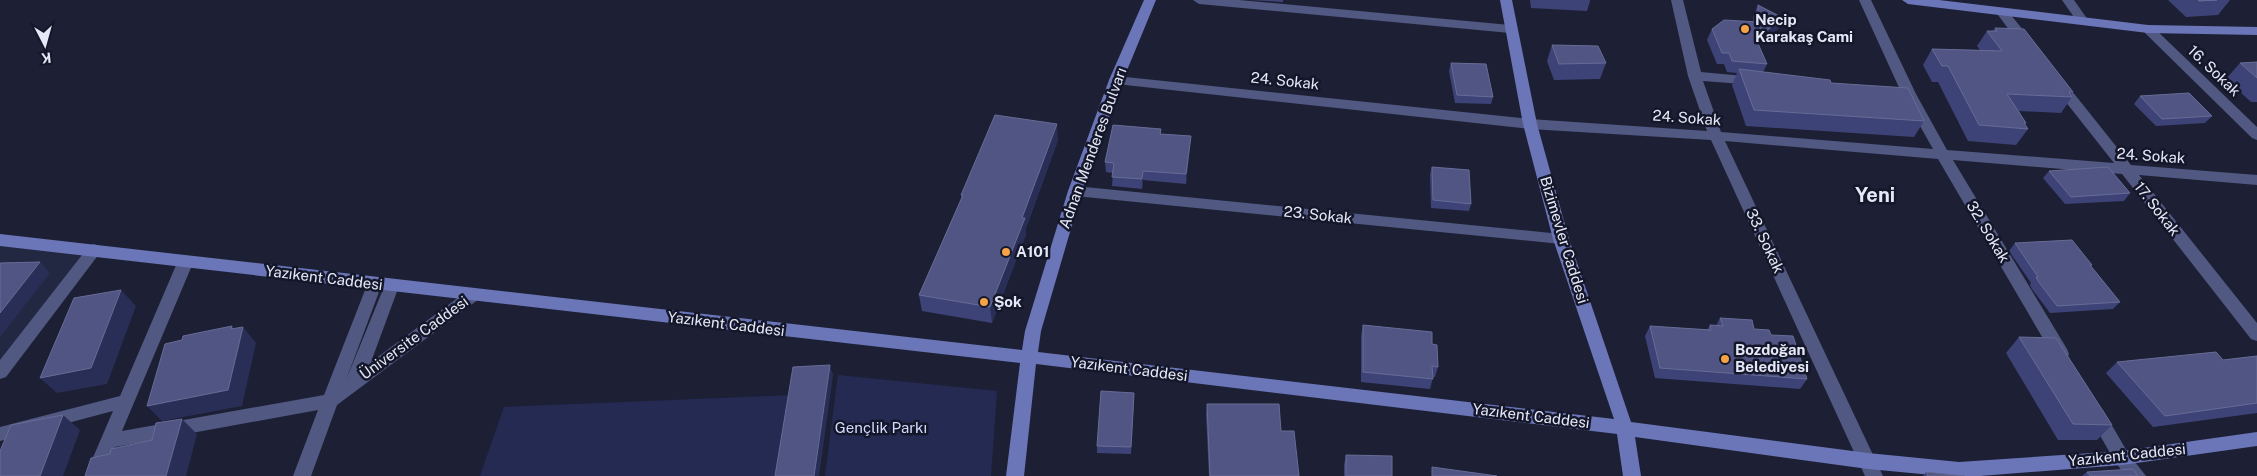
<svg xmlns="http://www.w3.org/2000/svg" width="2257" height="476" font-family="'Public Sans',sans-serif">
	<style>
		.built { fill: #232842 }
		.green { fill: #252a53 }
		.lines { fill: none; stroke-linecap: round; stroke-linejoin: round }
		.street { fill: #515882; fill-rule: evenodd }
		.secondary { fill: #6b76b9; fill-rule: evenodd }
		.wall { fill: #3e4377 }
		.shaded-wall { fill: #292e56 }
		.building { fill: #505584; stroke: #676c96 }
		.poi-dot { fill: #f5a346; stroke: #14172a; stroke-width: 2 }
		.labels { text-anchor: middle; stroke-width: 5; stroke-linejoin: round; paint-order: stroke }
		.poi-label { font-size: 15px; font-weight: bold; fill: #e5e8f6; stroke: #14172a; text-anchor: start }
		.street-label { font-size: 15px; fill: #e5e8f6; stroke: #14172a }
		.park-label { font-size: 15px; fill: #d2dafd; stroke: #14172a }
		.district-label { font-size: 20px; font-weight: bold; fill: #e5e8f6; stroke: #14172a }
	</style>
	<rect width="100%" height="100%" fill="#1d2034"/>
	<path class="built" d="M0,240L94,250L0,372Z"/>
	<g class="green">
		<path d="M838,375L997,391L991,476H825Z"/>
		<path d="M794,395L781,476H480L504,407Z"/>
	</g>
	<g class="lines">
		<g class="street">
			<path d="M1193,0H1239L1510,25L1516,29L1510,33L1199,4Z"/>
			<path d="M1671,0H1683L1701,72L1755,77L1762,81L1755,85L1703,81L1721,132L1933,149L1902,94L1859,0H1871L1916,94L1947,150L2114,163L2054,87L2052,84L2059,80L2064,81L2131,165L2257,175V185L2139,175L2257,323V341L2251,339L2122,174L1953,160L2067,349L2069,354L2067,359L2061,360L2055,359L1938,159L1725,141L1883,476H1865L1711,140L1530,129L1116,84L1109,80L1116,76L1530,119L1707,131L1688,76Z"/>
			<path d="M2062,0H2074L2088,20L2086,23H2078Z"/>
			<path d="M2002,8L2006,9L2032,41L2033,44L2032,47H2022L1998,15L1996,12L1998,9Z"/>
			<path d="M2148,25L2152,26L2257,127V140L2252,138L2144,32L2142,29Z"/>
			<path d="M1075,186L1561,234L1566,235L1569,239L1566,243L1561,244L1075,196L1068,191Z"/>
			<path d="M94,244L99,246L102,250L99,254L6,377L0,379V360L89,246Z"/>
			<path d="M185,257L190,259L193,263L122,431L324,395L369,280H379L382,284L346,380L386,282H396L399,286L371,362L467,291H479L481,295L479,299L337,405L311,476H293L318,410L115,447L103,476H85L113,411L0,441V427L120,396L177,263L180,259Z"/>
			<path d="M2097,408L2103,410L2128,453L2146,476H2126L2116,463L2088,415L2091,410Z"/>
		</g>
		<g class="secondary">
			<path d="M1144,0H1156L1123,80L1082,191L1041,331L1038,352L1614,419L1553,239L1523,124L1500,0H1512L1537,124L1569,239L1631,422L1868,453L1959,462L2122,451L2257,432V446L2122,465L1980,476H1943L1868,469L1635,437L1641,476H1623L1617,434L1036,364L1024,476H1006L1020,363L0,246V234L1022,350L1025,331L1068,191L1109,80Z"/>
			<path d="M1902,0H1939L2148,25L2257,27V35L2148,33L1908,4Z"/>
		</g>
	</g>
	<g class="wall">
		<path d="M1249,0H1283V2Z"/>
		<path d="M1530,0H1590V1L1587,11L1531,8Z"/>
		<path d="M2168,0H2230L2218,15L2186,17Z"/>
		<path d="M1758,5L1778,29L1758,44L1767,64L1763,72L1831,83L1924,121L1914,137L1746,126L1732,85L1737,73L1727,72L1724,64H1717L1707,40L1712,29L1753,21V17Z"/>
		<path d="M1995,28L2073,92L2071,95L2072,97L2061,113L2019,111L2026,123L2025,125L2028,129L2016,145L1968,141L1938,82H1932L1923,65L1932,49L1980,50L1977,46L1987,31H1993Z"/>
		<path d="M1552,45L1606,63L1600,79L1554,80L1547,61Z"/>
		<path d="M2257,62V102H2251L2226,79L2240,63Z"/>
		<path d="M1451,63L1493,97L1491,104L1455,103L1449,71Z"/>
		<path d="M2140,96L2212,116L2205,123L2156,126L2134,104Z"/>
		<path d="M1161,129V134L1190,146L1186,184L1143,180L1142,189L1112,186L1113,173L1106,172L1105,162Z"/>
		<path d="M1058,140L1026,228V234L992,323L922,311L919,295L961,199V195Z"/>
		<path d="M1432,167L1471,204L1469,211L1431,208L1430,174Z"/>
		<path d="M2049,171L2130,193L2124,201L2065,204L2043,178Z"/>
		<path d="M2015,243L2092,265L2091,266L2120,302L2113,309L2050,313L2032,289L2030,285L2031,283L2009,251Z"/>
		<path d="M1720,318L1771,335L1807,379L1800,389L1655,378L1645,336L1650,326L1707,330L1710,325L1716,326Z"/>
		<path d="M1363,325L1432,344L1438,367L1435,377H1433L1430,389L1361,382V336Z"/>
		<path d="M2019,337L2112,425L2097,440H2058L2006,353Z"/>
		<path d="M2257,356V413L2153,427L2106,373L2117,362L2223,360Z"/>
		<path d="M1134,400L1131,454L1097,453V446Z"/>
		<path d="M1207,404L1281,431L1299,476H1209L1206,414Z"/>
		<path d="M1346,455L1392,476H1344V465Z"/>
		<path d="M1926,472L1965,476H1923Z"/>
		<path d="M2087,472L2138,476H2082Z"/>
	</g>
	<g class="shaded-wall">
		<path d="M1783,18L1778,29L1750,50L1756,39Z"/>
		<path d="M1057,124L1058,140L1026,228V234L992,323L990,307L1022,218Z"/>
		<path d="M1191,136L1190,146L1186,184V174Z"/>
		<path d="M1143,171V180L1142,189V179Z"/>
		<path d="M40,262L50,273L0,337V313Z"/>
		<path d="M121,290L136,306L107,384L57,393L40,378Z"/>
		<path d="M232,326L241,336L243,327L256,343L242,406L162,421L147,406L231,329Z"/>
		<path d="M830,365L833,375L819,476H814Z"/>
		<path d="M63,415L80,430L63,476H40Z"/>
		<path d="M182,419L197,434L186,476H166Z"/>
	</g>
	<g class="building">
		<path d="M2198,0H2217L2199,1Z"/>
		<path d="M1758,5L1783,18L1756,39L1767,64L1732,61L1729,53H1722L1712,29L1724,20L1758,22Z"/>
		<path d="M1995,28L2024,29L2073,92H2069L2072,97L2007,94L2026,123H2024L2028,129L1979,125L1948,66H1942L1932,49L2002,51L1987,31H1997Z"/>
		<path d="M1552,45L1598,46L1606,63L1559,64Z"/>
		<path d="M2257,62V78L2240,63Z"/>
		<path d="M1451,63L1486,64L1493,97L1457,95Z"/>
		<path d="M1739,69L1830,80L1831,83L1908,88L1924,121L1754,110Z"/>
		<path d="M2189,93L2212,116L2162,119L2140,96Z"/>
		<path d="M995,115L1057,124L1022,218H1025L990,307L919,295L963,195H961Z"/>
		<path d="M1113,125L1161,129L1160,134L1191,136L1186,174L1143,171L1142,179L1112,177L1114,163L1105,162Z"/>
		<path d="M1432,167L1469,170L1471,204L1433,200Z"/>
		<path d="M2108,167L2130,193L2071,197L2049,171Z"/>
		<path d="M2072,240L2092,265H2090L2120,302L2057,306L2038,281L2036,277H2038L2015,243Z"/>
		<path d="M40,262L0,313V263Z"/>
		<path d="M121,290L91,368L40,378L74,298Z"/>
		<path d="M1720,318L1752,320L1754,329L1769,330L1771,335L1793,336L1807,379L1660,368L1650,326L1711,330L1710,325L1723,326Z"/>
		<path d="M1363,325L1432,332V344L1437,345L1438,367L1432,366L1433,379L1363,372Z"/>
		<path d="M232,326L231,329L243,327L228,390L147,406L165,344L182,340L183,336Z"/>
		<path d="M2019,337L2056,338L2112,425L2073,424Z"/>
		<path d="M2216,352L2223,360L2257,356V403L2165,416L2117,362Z"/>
		<path d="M830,365L814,476H775L793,367Z"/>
		<path d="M1101,391L1134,393L1131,447L1097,446Z"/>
		<path d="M1207,404H1279L1281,431H1294L1299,476H1210Z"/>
		<path d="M63,415L40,476H0V451L11,425Z"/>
		<path d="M182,419L166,476H85L91,458L110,454L111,449L152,440L156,423Z"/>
		<path d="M1346,455L1392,456V476H1346Z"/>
		<path d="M1432,467L1497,476H1432Z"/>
		<path d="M2133,469L2138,476H2090L2087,472Z"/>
		<path d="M1926,472L1965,476H1928Z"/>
	</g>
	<g class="poi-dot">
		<circle cx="1745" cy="29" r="5"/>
		<circle cx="1006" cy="252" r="5"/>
		<circle cx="984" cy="302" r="5"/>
		<circle cx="1725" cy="359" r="5"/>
	</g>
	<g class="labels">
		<g class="poi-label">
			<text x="1755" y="25">Necip<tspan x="1755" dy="17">Karakaş Cami</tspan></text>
			<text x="1016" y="257">A101</text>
			<text x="994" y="307">Şok</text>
			<text x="1735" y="355">Bozdoğan<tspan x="1735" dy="17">Belediyesi</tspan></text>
		</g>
		<g class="street-label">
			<text transform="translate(2214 71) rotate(44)" y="5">16. Sokak</text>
			<text transform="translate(1285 81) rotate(6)" y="5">24. Sokak</text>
			<text transform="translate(1687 118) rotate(4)" y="5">24. Sokak</text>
			<text transform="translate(1093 148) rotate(-70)" y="5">Adnan Menderes Bulvarı</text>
			<text transform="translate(2151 156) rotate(4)" y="5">24. Sokak</text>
			<text transform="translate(2157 209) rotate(52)" y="5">17. Sokak</text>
			<text transform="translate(1318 215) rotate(6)" y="5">23. Sokak</text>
			<text transform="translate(1988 232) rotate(59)" y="5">32. Sokak</text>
			<text transform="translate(1564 240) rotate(73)" y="5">Bizimevler Caddesi</text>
			<text transform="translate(1765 241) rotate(65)" y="5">33. Sokak</text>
			<text transform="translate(324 278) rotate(7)" y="5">Yazıkent Caddesi</text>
			<text transform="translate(726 324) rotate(7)" y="5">Yazıkent Caddesi</text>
			<text transform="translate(414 338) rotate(-36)" y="5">Üniversite Caddesi</text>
			<text transform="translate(1129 369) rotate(7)" y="5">Yazıkent Caddesi</text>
			<text transform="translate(1531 416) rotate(7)" y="5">Yazıkent Caddesi</text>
			<text transform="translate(2127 455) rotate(-6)" y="5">Yazıkent Caddesi</text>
		</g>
		<g class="park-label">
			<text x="881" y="433">Gençlik Parkı</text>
		</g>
		<g class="district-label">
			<text x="1875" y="202">Yeni</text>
		</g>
	</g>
	<g transform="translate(45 45) rotate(174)" stroke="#14172a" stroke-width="4" paint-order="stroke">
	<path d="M0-4L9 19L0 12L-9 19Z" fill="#e5e8f6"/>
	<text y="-8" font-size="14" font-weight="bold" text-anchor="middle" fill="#e5e8f6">K</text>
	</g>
</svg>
